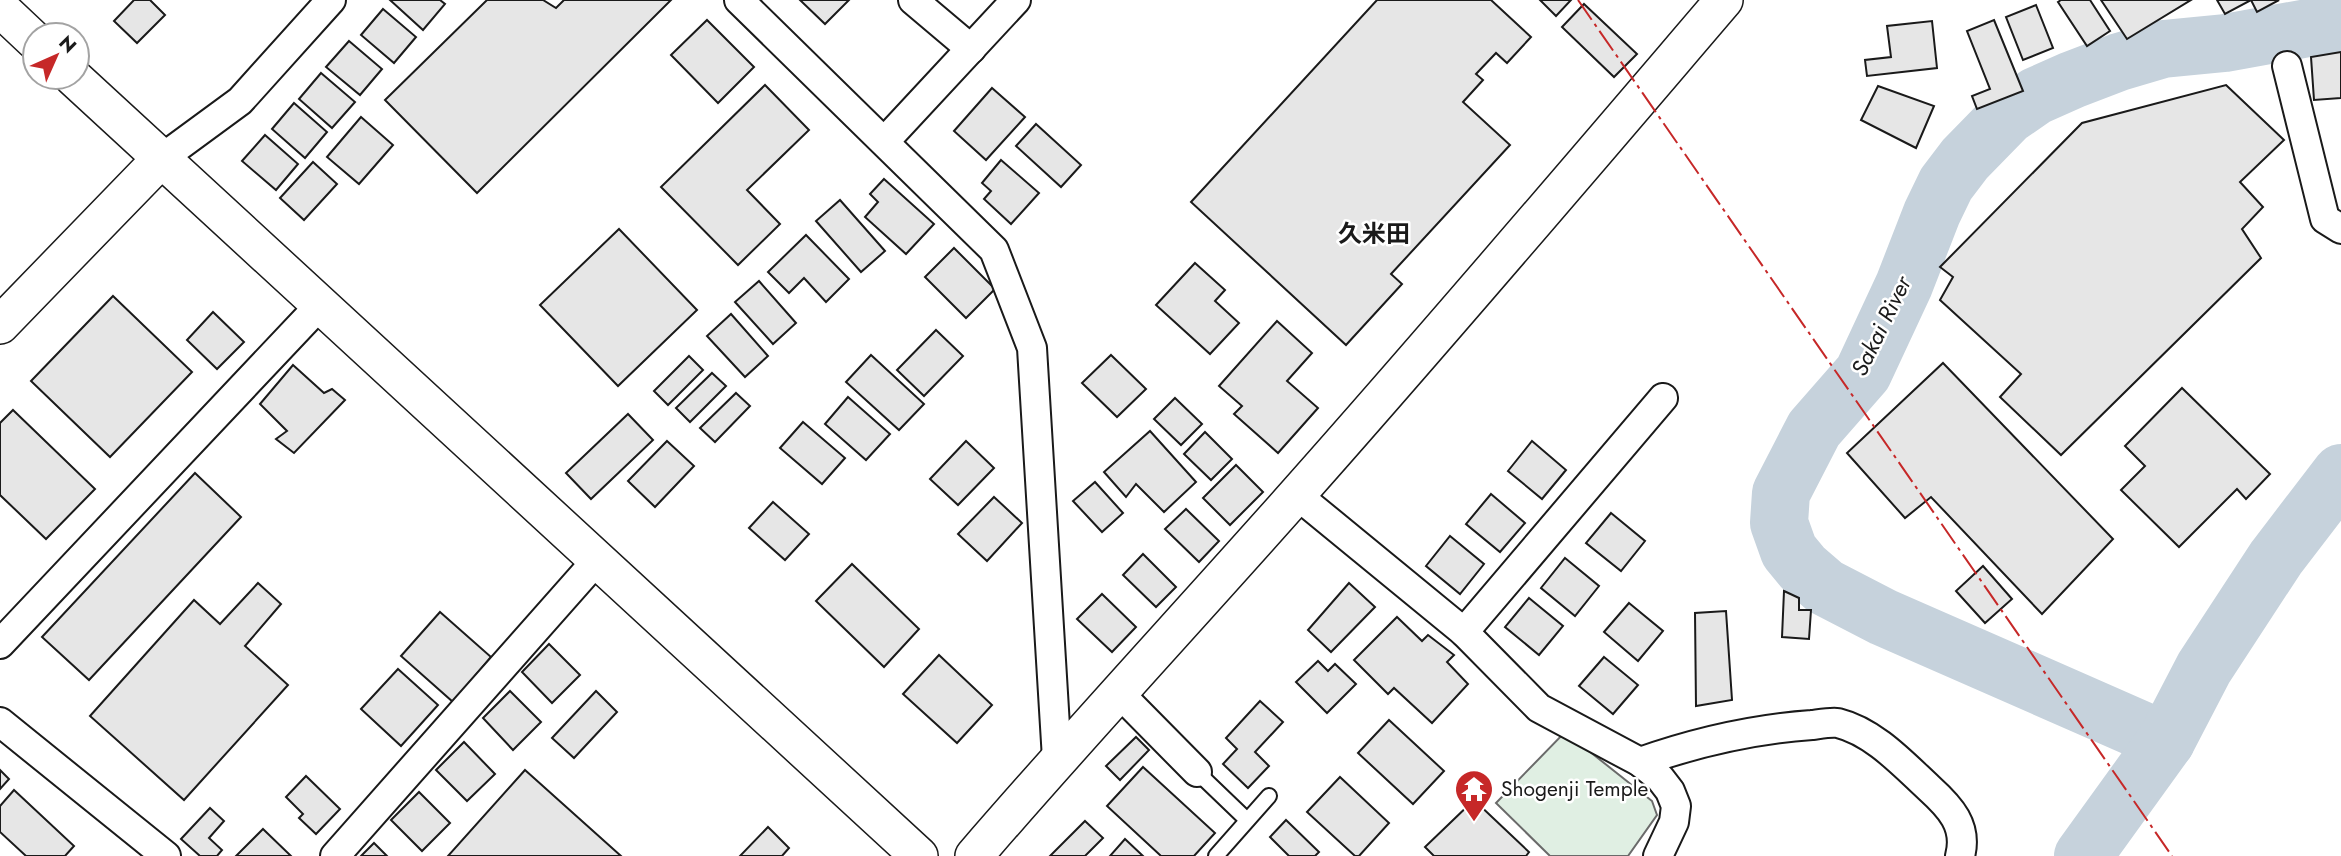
<svg xmlns="http://www.w3.org/2000/svg" width="2341" height="856" font-family="Jost,'Noto Sans JP',sans-serif">
	<style>
		.green { fill: #e0efe3; stroke: #6a6a6a; stroke-width: 2 }
		.lines { fill: none; stroke-linecap: round; stroke-linejoin: round }
		.river { stroke: #c6d2dc; stroke-width: 58 }
		.building { fill: #e6e6e6; stroke: #1a1a1a; stroke-width: 2 }
		.service-casing { stroke: #1a1a1a; stroke-width: 18 }
		.minor-casing { stroke: #1a1a1a; stroke-width: 32 }
		.tertiary-casing { stroke: #1a1a1a; stroke-width: 40 }
		.service { stroke: #fff; stroke-width: 14 }
		.minor { stroke: #fff; stroke-width: 28 }
		.tertiary { stroke: #fff; stroke-width: 37 }
		.power { stroke: #c62828; stroke-width: 2; stroke-dasharray: 24 5 3.5 5; stroke-linecap: butt }
		.labels { text-anchor: middle; stroke-width: 5; stroke-linejoin: round; paint-order: stroke }
		.poi-label { font-size: 21px; fill: #1a1a1a; stroke: #fff; text-anchor: start }
		.water-label { font-size: 23px; font-style: italic; fill: #1a1a1a; stroke: #fff }
		.quarter-label { font-size: 24px; font-weight: bold; fill: #1a1a1a; stroke: #fff }
	</style>
	<rect width="100%" height="100%" fill="#fff"/>
	<path class="green" d="M1565,732L1652,801L1657,815L1628,856H1550L1496,803Z"/>
	<g class="lines">
		<g class="river">
			<path d="M2166,741L1883,617L1825,587L1803,568L1789,551L1779,523L1781,493L1814,429L1863,373L1904,285L1932,213L1946,184L1965,159L2007,116L2036,96L2072,80L2119,62L2163,49L2225,43L2341,22"/>
			<path d="M2083,856L2166,741L2204,668L2276,558L2341,473"/>
		</g>
	</g>
	<g class="building">
		<path d="M134,0H150L165,15L137,43L114,21Z"/>
		<path d="M390,0H440L445,4L423,30Z"/>
		<path d="M487,0H543L556,8L564,0H671L477,193L385,100Z"/>
		<path d="M800,0H849L825,24Z"/>
		<path d="M1377,0H1491L1531,37L1507,63L1496,53L1476,74L1483,80L1463,102L1510,145L1391,274L1402,284L1346,345L1191,202Z"/>
		<path d="M1540,0H1571L1556,16Z"/>
		<path d="M2061,0H2090L2110,31L2087,46L2058,2Z"/>
		<path d="M2101,0H2191L2127,39Z"/>
		<path d="M2217,0H2279L2257,12L2251,0L2225,14Z"/>
		<path d="M1584,4L1637,54L1614,77L1562,27Z"/>
		<path d="M2036,5L2053,48L2023,60L2006,17Z"/>
		<path d="M383,9L416,37L394,63L361,35Z"/>
		<path d="M707,20L754,67L718,103L671,55Z"/>
		<path d="M1994,20L2023,91L1977,109L1972,96L1990,89L1967,31Z"/>
		<path d="M1932,21L1937,68L1867,76L1865,60L1891,57L1887,26Z"/>
		<path d="M349,41L382,69L360,95L326,67Z"/>
		<path d="M2341,52V98L2314,100L2311,57Z"/>
		<path d="M321,73L355,102L332,128L299,99Z"/>
		<path d="M765,85L809,130L747,190L780,224L738,265L661,187Z"/>
		<path d="M2226,85L2284,140L2240,182L2263,207L2242,229L2261,258L2061,455L2000,397L2021,374L1940,300L1953,277L1940,267L2082,123Z"/>
		<path d="M1878,86L1934,106L1916,148L1861,120Z"/>
		<path d="M992,88L1025,117L986,160L954,131Z"/>
		<path d="M294,103L327,132L305,158L272,129Z"/>
		<path d="M361,117L393,145L359,184L327,157Z"/>
		<path d="M1036,124L1081,165L1061,187L1016,146Z"/>
		<path d="M265,135L298,164L276,190L242,161Z"/>
		<path d="M1001,160L1039,193L1011,224L984,199L991,191L982,183Z"/>
		<path d="M313,162L337,184L304,220L280,198Z"/>
		<path d="M884,179L934,224L906,254L865,217L878,202L870,194Z"/>
		<path d="M840,200L885,251L861,272L816,221Z"/>
		<path d="M619,229L697,310L618,386L540,305Z"/>
		<path d="M806,235L849,279L826,302L804,278L789,293L768,272Z"/>
		<path d="M954,248L995,289L966,318L925,277Z"/>
		<path d="M1195,263L1225,290L1215,301L1239,323L1210,354L1156,305Z"/>
		<path d="M759,281L796,323L773,344L735,302Z"/>
		<path d="M113,296L192,372L110,457L31,381Z"/>
		<path d="M213,312L244,342L217,369L187,340Z"/>
		<path d="M731,314L768,356L745,377L707,336Z"/>
		<path d="M1277,321L1312,353L1287,381L1318,408L1278,453L1234,414L1242,406L1219,386Z"/>
		<path d="M936,330L963,356L924,396L897,370Z"/>
		<path d="M871,355L924,404L899,430L846,382Z"/>
		<path d="M1111,355L1146,389L1117,417L1082,383Z"/>
		<path d="M689,356L703,370L668,405L654,391Z"/>
		<path d="M1943,363L2113,539L2042,614L1931,497L1905,518L1847,453Z"/>
		<path d="M293,365L324,393L332,389L345,400L294,453L276,439L287,431L260,404Z"/>
		<path d="M712,373L726,386L690,422L676,408Z"/>
		<path d="M2182,388L2270,474L2246,499L2237,489L2179,547L2121,490L2145,466L2125,446Z"/>
		<path d="M736,393L750,406L715,442L700,428Z"/>
		<path d="M848,397L890,434L866,460L825,424Z"/>
		<path d="M1175,398L1202,424L1181,445L1154,419Z"/>
		<path d="M13,410L95,489L46,539L0,495V423Z"/>
		<path d="M628,414L653,440L591,499L566,473Z"/>
		<path d="M803,422L845,458L822,484L780,448Z"/>
		<path d="M1150,431L1196,482L1164,512L1136,484L1126,497L1104,472Z"/>
		<path d="M1205,432L1232,459L1211,480L1184,454Z"/>
		<path d="M667,441L694,466L655,507L628,481Z"/>
		<path d="M966,441L994,468L958,505L930,479Z"/>
		<path d="M1532,441L1566,470L1542,499L1508,471Z"/>
		<path d="M1236,465L1263,492L1230,525L1203,498Z"/>
		<path d="M195,473L241,517L89,680L42,637Z"/>
		<path d="M1095,482L1123,513L1102,532L1073,501Z"/>
		<path d="M1491,494L1525,523L1500,552L1466,524Z"/>
		<path d="M994,497L1022,523L987,561L958,534Z"/>
		<path d="M773,502L809,534L785,560L749,528Z"/>
		<path d="M1186,509L1219,541L1199,562L1165,529Z"/>
		<path d="M1611,513L1645,541L1621,571L1586,543Z"/>
		<path d="M1450,536L1484,564L1460,594L1426,566Z"/>
		<path d="M1143,554L1176,587L1156,607L1123,575Z"/>
		<path d="M1565,558L1599,586L1575,616L1541,588Z"/>
		<path d="M852,564L919,629L884,667L816,601Z"/>
		<path d="M1983,566L2012,599L1985,623L1956,591Z"/>
		<path d="M258,583L281,604L245,646L288,685L184,800L90,716L194,600L220,624Z"/>
		<path d="M1349,583L1375,607L1331,652L1308,630Z"/>
		<path d="M1784,591L1799,598V610H1811L1809,639L1782,637Z"/>
		<path d="M1102,594L1136,627L1112,652L1077,619Z"/>
		<path d="M1529,598L1563,626L1539,655L1505,627Z"/>
		<path d="M1629,603L1663,631L1638,661L1604,632Z"/>
		<path d="M1726,611L1732,700L1696,706L1695,613Z"/>
		<path d="M440,612L491,657L453,702L401,656Z"/>
		<path d="M1397,617L1422,641L1428,635L1454,655L1447,662L1468,684L1432,723L1394,688L1388,694L1354,660Z"/>
		<path d="M549,644L580,675L552,703L522,672Z"/>
		<path d="M939,655L992,705L957,743L903,694Z"/>
		<path d="M1604,657L1638,685L1613,714L1579,686Z"/>
		<path d="M1318,661L1328,671L1335,664L1356,684L1327,713L1296,682Z"/>
		<path d="M398,669L438,705L401,746L361,709Z"/>
		<path d="M510,691L541,722L513,750L483,718Z"/>
		<path d="M596,691L617,712L574,758L552,738Z"/>
		<path d="M1260,701L1283,722L1255,752L1269,766L1248,788L1223,764L1237,749L1226,738Z"/>
		<path d="M1389,720L1444,771L1413,804L1358,753Z"/>
		<path d="M1136,737L1149,750L1120,780L1106,766Z"/>
		<path d="M464,742L495,774L467,801L436,770Z"/>
		<path d="M1143,767L1215,833L1194,856H1161L1107,806Z"/>
		<path d="M0,770L9,779L0,789Z"/>
		<path d="M525,770L621,856H448Z"/>
		<path d="M306,776L340,809L316,834L299,818L303,814L286,797Z"/>
		<path d="M1340,777L1389,823L1359,856H1355L1307,812Z"/>
		<path d="M14,790L74,846L65,856H26L0,832V806Z"/>
		<path d="M419,792L450,823L422,851L391,820Z"/>
		<path d="M1474,800L1529,852L1526,856H1434L1425,847Z"/>
		<path d="M210,808L224,821L209,838L222,850L217,856H200L181,839Z"/>
		<path d="M1286,820L1319,852L1315,856H1289L1270,837Z"/>
		<path d="M1085,821L1103,838L1085,856H1050Z"/>
		<path d="M768,827L789,848L782,856H740Z"/>
		<path d="M263,829L291,856H236Z"/>
		<path d="M1125,839L1143,856H1110Z"/>
		<path d="M374,843L387,856H361Z"/>
	</g>
	<g class="lines">
		<defs>
			<g id="service">
				<path d="M1197,772L1247,820"/>
				<path d="M1216,856L1269,796"/>
			</g>
			<g id="minor">
				<path d="M739,0L994,250L1032,348L1057,759"/>
				<path d="M913,0L971,49"/>
				<path d="M2287,66L2325,219L2341,229"/>
				<path d="M885,141L1016,0"/>
				<path d="M161,159L240,101L331,0"/>
				<path d="M1297,495L1464,632L1539,708L1640,762L1660,778L1670,791L1676,806L1674,822L1658,856"/>
				<path d="M1464,632L1663,398"/>
				<path d="M0,644L321,304"/>
				<path d="M1118,692L1197,772"/>
				<path d="M0,722L166,856"/>
				<path d="M1640,762C1694,743 1754,729 1812,725C1820,724 1831,722 1838,723C1874,732 1903,764 1929,788C1950,807 1968,826 1960,856"/>
				<path d="M335,856L597,560"/>
			</g>
			<g id="tertiary">
				<path d="M0,8L35,41"/>
				<path d="M73,77L919,856"/>
				<path d="M0,325L161,159"/>
				<path d="M974,856C1080,733 1190,615 1298,493C1442,331 1583,165 1724,0"/>
			</g>
		</defs>
		<use href="#service" class="service-casing"/>
		<use href="#minor" class="minor-casing"/>
		<use href="#tertiary" class="tertiary-casing"/>
		<use href="#service" class="service"/>
		<use href="#minor" class="minor"/>
		<use href="#tertiary" class="tertiary"/>
		<path class="power" d="M1578,0L2172,856"/>
	</g>
	<defs>
		<symbol id="temple-pin" viewBox="-11 -11 22 30"><path d="M0 17L-7.5 6A9.5 9.5 0 1 1 7.5 6Z" fill="#c62828" stroke="#fff"/><path d="M0-6L5-2H3V0L6.5 2.5H4V6H1.5V3h-3V6H-4V2.5H-6.5L-3 0V-2H-5Z" fill="#fff"/></symbol>
	</defs>
	<g fill-rule="evenodd">
		<use href="#temple-pin" x="1452" y="767" width="44" height="60"/>
	</g>
	<g class="labels">
		<g class="poi-label">
			<text x="1501" y="796">Shogenji Temple</text>
		</g>
		<g class="water-label">
			<text transform="translate(1881 326) rotate(-64)" y="8">Sakai River</text>
		</g>
		<g class="quarter-label">
			<text x="1374" y="242">久米田</text>
		</g>
	</g>
	<g transform="translate(56 56) rotate(45)"><circle r="33" fill="#ffffff" stroke="#a3a3a3" stroke-width="2"/>
	<path d="M0-5L12 26L0 18L-12 26Z" fill="#c62828"/>
	<text y="-10" font-size="19" font-weight="bold" text-anchor="middle" fill="#1a1a1a">N</text>
	</g>
</svg>
